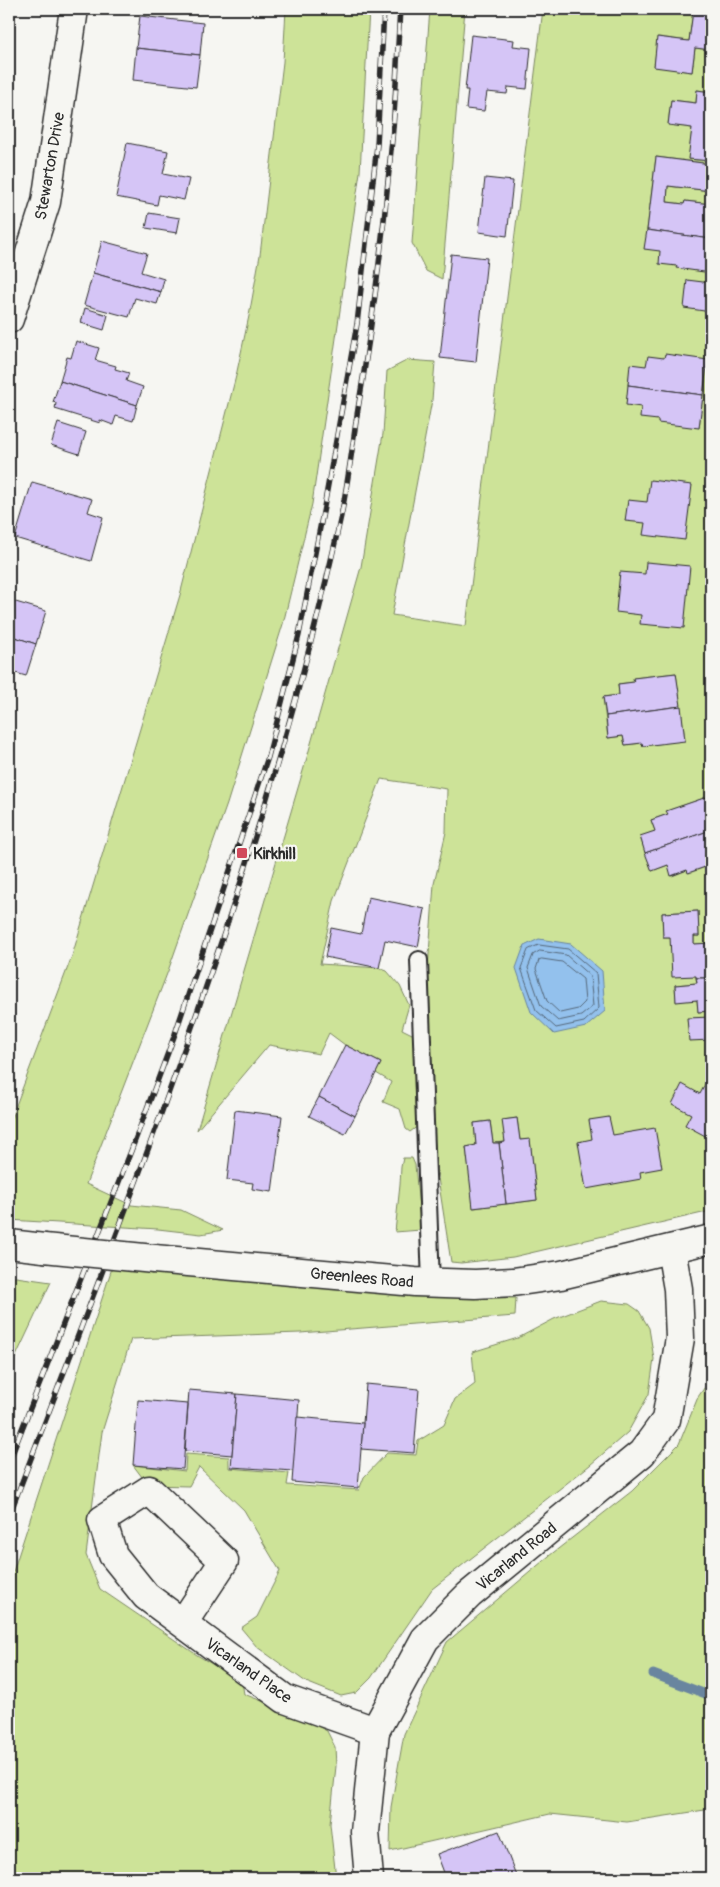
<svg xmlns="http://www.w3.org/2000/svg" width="720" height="1887" font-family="Pangolin,sans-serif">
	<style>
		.green { fill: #cde398; stroke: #7c8762; fill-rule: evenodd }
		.water { fill: #93c1ed; stroke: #69859f }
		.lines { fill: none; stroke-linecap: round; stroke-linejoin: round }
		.shore { stroke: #556779; stroke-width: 1 }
		.stream { stroke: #69859f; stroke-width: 9 }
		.building { fill: #d5c5f6; stroke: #2b2b2b }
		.service-casing { stroke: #2b2b2b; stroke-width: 20 }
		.minor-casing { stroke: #2b2b2b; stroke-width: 31 }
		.secondary-casing { stroke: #2b2b2b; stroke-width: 31 }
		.service { stroke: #f6f6f2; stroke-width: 16 }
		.minor { stroke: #f6f6f2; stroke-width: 28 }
		.secondary { stroke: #f6f6f2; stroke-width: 28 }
		.rail-casing { stroke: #2b2b2b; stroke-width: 5.5 }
		.rail { stroke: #f6f6f2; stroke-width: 4; stroke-dasharray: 11; stroke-linecap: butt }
		.secondary-bridge-casing { stroke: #2b2b2b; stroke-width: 31; stroke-linecap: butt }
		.secondary-bridge { stroke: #f6f6f2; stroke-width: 28 }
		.poi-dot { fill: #d1495b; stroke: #f6f6f2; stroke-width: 2 }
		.labels { text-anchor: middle; stroke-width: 4.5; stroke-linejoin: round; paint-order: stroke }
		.street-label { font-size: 16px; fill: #2b2b2b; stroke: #f6f6f2 }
		.poi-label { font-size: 16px; font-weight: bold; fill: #2b2b2b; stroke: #f6f6f2; text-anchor: start }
	</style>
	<rect width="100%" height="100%" fill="#f6f6f2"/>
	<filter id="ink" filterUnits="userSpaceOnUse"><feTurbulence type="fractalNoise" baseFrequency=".02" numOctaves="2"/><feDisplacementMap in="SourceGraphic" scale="10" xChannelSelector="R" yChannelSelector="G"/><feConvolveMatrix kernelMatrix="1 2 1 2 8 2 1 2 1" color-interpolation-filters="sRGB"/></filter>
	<g filter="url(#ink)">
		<g class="green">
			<path d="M286,9H369L360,172L312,504L283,624L227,804L168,971L86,1184L131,1205L181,1210L223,1230L201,1234L158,1229L9,1220V1124L72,956L180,595L236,376L249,316L260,255L283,62Z"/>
			<path d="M430,9H465L442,279L426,271L412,243Z"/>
			<path d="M543,9H700V12L693,11L689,41L658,37L654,66L692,72L695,48L711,50V92L697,90L696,103L671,100L668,124L692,128L689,159L711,161V164L656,157L647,230L711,270V810L707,797L667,811L668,814L651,820L655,831L640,837L652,871L668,865L672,876L687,870L689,873L711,865V943L694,944V936H699L698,911L662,913L663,937H670L696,976L697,983L675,985L676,1001L697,1000L698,1012L711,1011V1211L513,1257L461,1263L451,1262L434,1152L428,968L434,884L446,832L447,789L381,779L334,901L320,964L379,968L387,971L400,986L409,1005L402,1029L414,1035L418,1126L410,1132L406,1129L400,1109L383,1102L391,1082L376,1073L381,1063L345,1045L329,1033L319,1054L269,1045L197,1130L308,754L361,567L383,434L387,371L408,360L435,362L432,400L392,615L466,626ZM631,365L703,395L699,428L628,385ZM676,673L685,740L643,746L642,743L625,745L623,736L608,738L603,697L619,695L618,684L634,682V678ZM517,1118L520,1140H530L537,1200L474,1208L466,1147L476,1145L474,1123L490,1121L493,1143L505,1142L503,1120Z"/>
			<path d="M668,186L711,191V204L685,201L684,204L667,202Z"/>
			<path d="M403,1158H412L415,1165L421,1230L395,1232L400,1185L401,1167Z"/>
			<path d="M112,1268L410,1296L516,1298L515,1316L300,1333L131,1339L102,1432L86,1555L100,1589L197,1655L242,1682L244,1694L295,1714L327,1731L335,1747L336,1766L330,1824L336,1878H9V1584Z"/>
			<path d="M9,1276L51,1282L9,1371Z"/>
			<path d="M601,1301L629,1304L639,1311L649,1328L654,1359L649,1394L628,1432L590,1465L432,1589L371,1678L356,1693L341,1696L306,1682L257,1647L241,1628L257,1617L280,1571L244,1510L199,1467L189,1486L148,1485L133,1465L185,1471L186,1454L229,1457V1468L289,1473L287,1485L359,1490L364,1477L387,1453L416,1455L418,1441L444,1425L455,1399L475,1384L472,1352L518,1338L554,1319Z"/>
			<path d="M711,1378V1809L627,1822L550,1814L390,1851L391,1807L404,1734L447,1642L549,1556L632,1491L679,1444L698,1397Z"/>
		</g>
		<path class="water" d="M539,939L571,944L602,971L605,1011L586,1027L554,1034L531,1012L516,968L524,946Z"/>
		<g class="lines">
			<g class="shore">
				<path d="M539,945L568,949L596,973L599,1008L584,1022L556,1028L536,1010L521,968L528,950Z"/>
				<path d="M540,951L566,955L590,976L593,1006L581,1016L558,1021L541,1006L528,968L533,955Z"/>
				<path d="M542,959L562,962L583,979L585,1002L578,1009L560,1013L547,1001L536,969L539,960Z"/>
			</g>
			<path class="stream" d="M653,1674L711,1696"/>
		</g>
		<g class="building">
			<path d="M700,9H711V50L695,48L692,72L654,67L657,37L689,41L693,11L700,12Z"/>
			<path d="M140,16L203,23L200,55L136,48Z"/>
			<path d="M471,35L514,40L513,46L531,48L527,89L508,87L507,94L487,92L484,111L466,109L468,90H465Z"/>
			<path d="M136,48L200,55L196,87L133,80Z"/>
			<path d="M697,90L711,92V161L688,159L692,128L668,125L671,100L696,103Z"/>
			<path d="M127,143L168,151L163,174L189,179L184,200L159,195L157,205L116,197Z"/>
			<path d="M656,157L711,164V191L668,186L667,202L684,204L685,201L711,204V239L647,230Z"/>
			<path d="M485,178L513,181L507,236L479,232Z"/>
			<path d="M149,213L180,218L177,233L146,228Z"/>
			<path d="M647,230L711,239V273L676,268L677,266L659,264L660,251L644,249Z"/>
			<path d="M102,241L147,253L141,272L164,279L161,292L93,273Z"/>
			<path d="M451,254L487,258L476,362L440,358Z"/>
			<path d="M93,273L161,292L157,304L135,298L129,317L84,305Z"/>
			<path d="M687,280L711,283V312L684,308Z"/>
			<path d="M85,308L108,315L104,330L81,323Z"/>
			<path d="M76,341L99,348L95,360L116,366L115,369L129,373L126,381L143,387L137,405L60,381L67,357L71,358Z"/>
			<path d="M665,354L708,360L703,395L628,385L630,364L646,366L648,356L664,358Z"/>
			<path d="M60,381L137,405L133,421L116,416L113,425L100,420V423L55,409L56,403L53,402Z"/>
			<path d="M628,385L703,395L699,428L658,423V420L640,418L641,407L626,405Z"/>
			<path d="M58,423L86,432L79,454L51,445Z"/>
			<path d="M650,480L692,485L685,540L643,535L645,523L625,521L628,500L647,502Z"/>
			<path d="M32,482L92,499L88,512L103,517L91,561L15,538Z"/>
			<path d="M646,562L690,566L684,628L640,624L641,615L616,612L620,572L645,574Z"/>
			<path d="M9,600L46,611L36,644L9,635Z"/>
			<path d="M9,635L36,644L26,676L9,671Z"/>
			<path d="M676,673L681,706L606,716L603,697L619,695L618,684L634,682L633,678Z"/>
			<path d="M681,706L685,741L643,746L642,743L625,745L623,736L608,738L606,716Z"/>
			<path d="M707,797L711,810V830L645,853L640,836L655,831L651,820L668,814L666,811Z"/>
			<path d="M711,830V865L688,873L687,870L671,876L668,865L652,871L645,853Z"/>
			<path d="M368,897L425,909L418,947L385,940L379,968L325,957L331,928L361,934Z"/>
			<path d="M698,911L699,936H694V944L711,943V978H696V976L672,977L670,937H663L662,913Z"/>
			<path d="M696,978H711V1011L698,1012L697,1000L676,1002L675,985L697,983Z"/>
			<path d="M711,1017V1040L689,1041L687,1018Z"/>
			<path d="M345,1045L381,1063L355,1116L319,1097Z"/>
			<path d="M709,1077L711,1078V1139L685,1125L691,1114L672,1104L682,1084L700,1094Z"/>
			<path d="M319,1097L355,1116L345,1134L309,1116Z"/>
			<path d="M235,1110L282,1116L272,1192L252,1189L253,1183L227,1180Z"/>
			<path d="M609,1117L613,1135L655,1128L662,1168L640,1172L641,1179L586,1189L578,1142L592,1139L589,1120Z"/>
			<path d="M517,1118L520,1140L530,1139L537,1200L506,1204L499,1143L505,1142L502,1120Z"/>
			<path d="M490,1121L493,1143H499L506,1204L473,1208L466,1147L476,1145L474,1123Z"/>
			<path d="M366,1384L419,1389L414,1453L361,1449Z"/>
			<path d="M189,1390L237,1394L232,1455L185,1451Z"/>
			<path d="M237,1394L299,1400L294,1471L231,1467Z"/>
			<path d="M138,1400L188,1404L183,1469L133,1465Z"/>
			<path d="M297,1417L363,1423L358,1488L292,1482Z"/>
			<path d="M499,1831L517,1878H446L437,1854Z"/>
		</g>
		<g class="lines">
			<defs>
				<path id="service" d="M419,960L431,1283"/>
				<g id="minor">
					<path d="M9,319L46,202L74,9"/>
					<path d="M183,1623L224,1561L149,1490L102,1520L113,1555L146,1596L285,1699L375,1731"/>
					<path d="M369,1878L365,1832L375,1731L425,1639L469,1595L642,1453L666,1420L680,1338L678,1289L671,1249"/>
				</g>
				<g id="secondary">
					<path d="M9,1244L44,1248"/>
					<path d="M154,1259L415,1282L475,1284L513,1282L561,1275L711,1239"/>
				</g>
			</defs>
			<use href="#service" class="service-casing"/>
			<use href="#minor" class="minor-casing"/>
			<use href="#secondary" class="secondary-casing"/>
			<use href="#service" class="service"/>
			<use href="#minor" class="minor"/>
			<use href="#secondary" class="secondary"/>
			<defs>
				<g id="rail">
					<path d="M9,1462L131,1151L175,1034L268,757L299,635L324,507L357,324L377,145L384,9"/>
					<path d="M9,1516C134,1188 266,860 341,516C348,483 352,449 357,415C372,327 383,239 391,150C396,103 397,56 400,9"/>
				</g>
			</defs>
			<use href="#rail" class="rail-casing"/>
			<use href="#rail" class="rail"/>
			<defs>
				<path id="secondary-bridge" d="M44,1248L154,1259"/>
			</defs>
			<use href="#secondary-bridge" class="secondary-bridge-casing"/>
			<use href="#secondary-bridge" class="secondary-bridge"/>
		</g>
	</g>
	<rect class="poi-dot" x="236" y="847" width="12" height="12" rx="2.5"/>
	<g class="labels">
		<g class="street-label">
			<text transform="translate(49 166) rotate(-80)" y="6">Stewarton Drive</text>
			<text transform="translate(362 1277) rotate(5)" y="6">Greenlees Road</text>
			<text transform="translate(516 1556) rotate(-39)" y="6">Vicarland Road</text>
			<text transform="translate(249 1670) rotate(35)" y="6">Vicarland Place</text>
		</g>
		<g class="poi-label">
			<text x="253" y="859">Kirkhill</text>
		</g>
	</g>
	<rect width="720" height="1887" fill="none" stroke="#f6f6f2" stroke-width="30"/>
	<rect x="15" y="15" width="690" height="1857" fill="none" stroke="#2b2b2b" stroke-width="2" filter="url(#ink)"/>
</svg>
